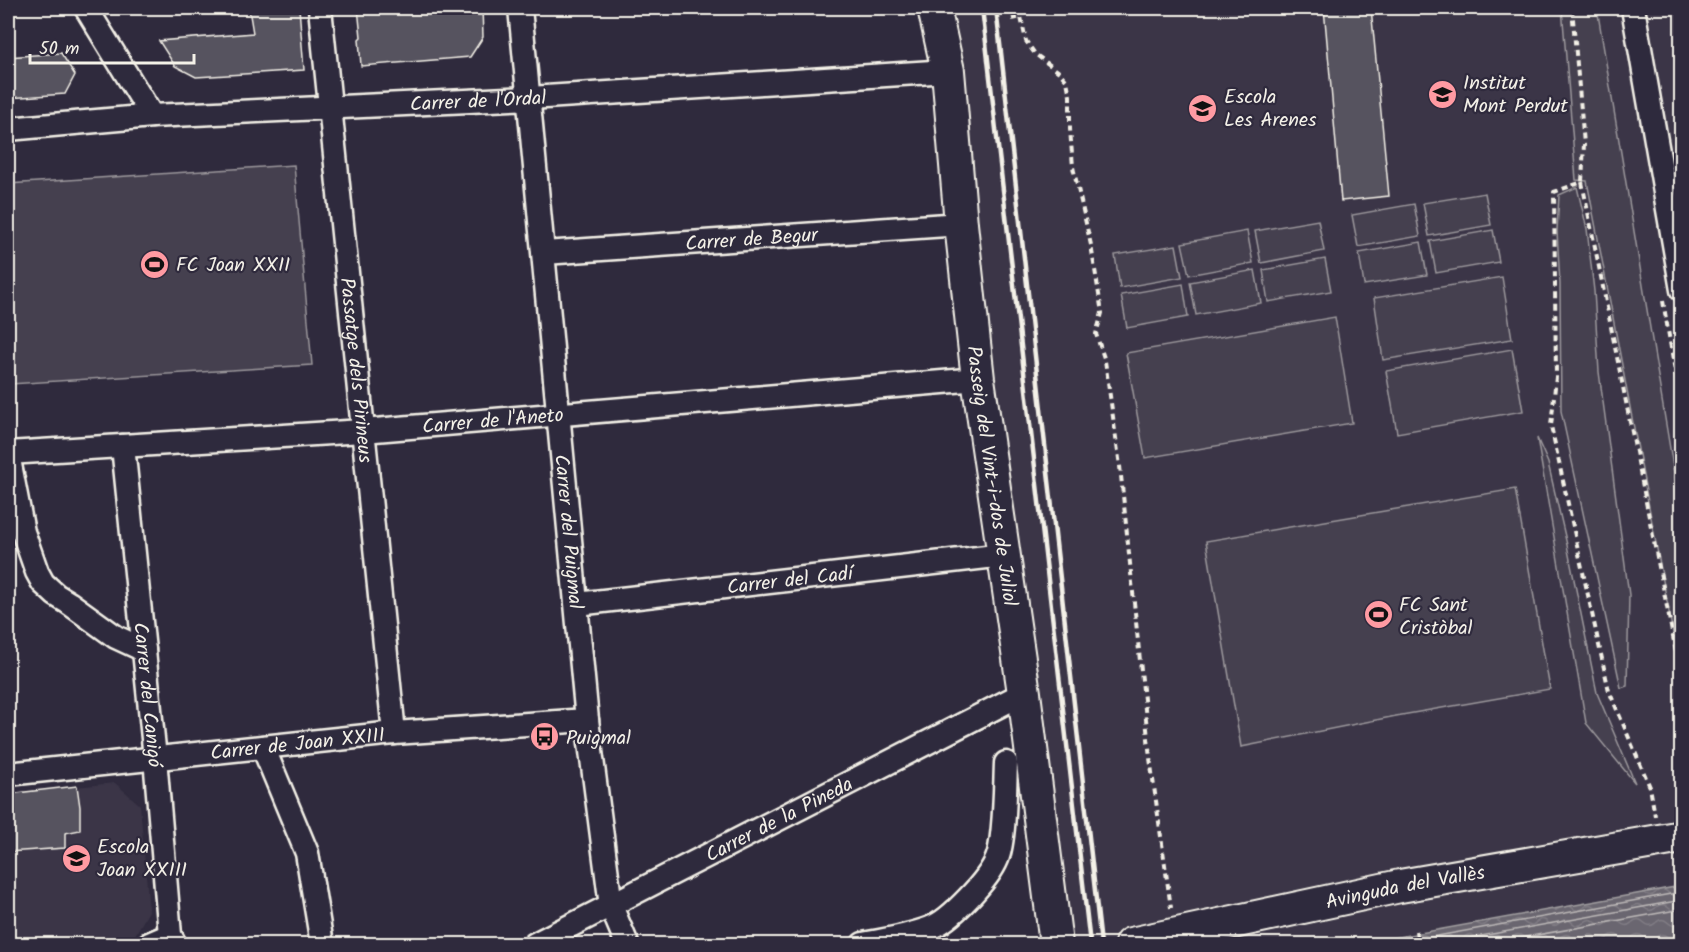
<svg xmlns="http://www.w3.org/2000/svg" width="1689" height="952" font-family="Kalam,sans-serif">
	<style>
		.built { fill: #3b3647 }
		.green { fill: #454050; stroke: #9c989c; stroke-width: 1.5 }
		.water { fill: url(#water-waves); stroke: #a19ea0; stroke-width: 1.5 }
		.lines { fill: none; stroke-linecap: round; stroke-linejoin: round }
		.shore { stroke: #bdb9b8; stroke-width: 1.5 }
		.building { fill: #56525f; stroke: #f4f1e8; stroke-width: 1.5 }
		.street-casing { stroke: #f4f1e8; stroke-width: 27 }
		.secondary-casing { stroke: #f4f1e8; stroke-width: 36 }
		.path { stroke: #f4f1e8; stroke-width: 4; stroke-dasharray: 6 4.5; stroke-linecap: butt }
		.street { stroke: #2f2a3d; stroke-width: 22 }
		.secondary { stroke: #2f2a3d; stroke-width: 32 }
		.rail { stroke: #f4f1e8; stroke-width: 4.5 }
		.labels { text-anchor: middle; stroke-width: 4.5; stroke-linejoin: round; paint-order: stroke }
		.poi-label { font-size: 20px; fill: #f4f1e8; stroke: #2f2a3d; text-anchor: start }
		.street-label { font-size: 20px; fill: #f4f1e8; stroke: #2f2a3d }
	</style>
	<defs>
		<pattern id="water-waves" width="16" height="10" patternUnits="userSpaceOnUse" patternTransform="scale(1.5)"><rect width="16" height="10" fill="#6a6670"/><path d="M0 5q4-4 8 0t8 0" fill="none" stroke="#807c84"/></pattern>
	</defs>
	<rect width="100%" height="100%" fill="#2f2a3d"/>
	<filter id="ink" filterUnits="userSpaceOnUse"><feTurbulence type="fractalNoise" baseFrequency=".0167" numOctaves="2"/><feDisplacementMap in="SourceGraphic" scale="12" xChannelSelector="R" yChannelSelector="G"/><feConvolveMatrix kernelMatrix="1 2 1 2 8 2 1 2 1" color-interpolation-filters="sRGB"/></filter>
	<g filter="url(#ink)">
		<g class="built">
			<path d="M934,8H1681V944H1057Z"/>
			<path d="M115,783L140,805L149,911L135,935L112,944H8V794Z"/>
		</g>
		<g class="green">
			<path d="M1562,8H1597L1681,515V675L1587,181L1576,180Z"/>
			<path d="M294,165L312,365L10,384L8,353V184Z"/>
			<path d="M1577,187L1587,229L1594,291L1599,372L1629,595L1627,686L1621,688L1561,411L1560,284L1557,231L1559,195Z"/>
			<path d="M1485,193L1491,225L1429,236L1423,203Z"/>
			<path d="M1414,204L1420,236L1358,247L1352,215Z"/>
			<path d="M1318,220L1324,251L1261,263L1255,231Z"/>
			<path d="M1493,230L1499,262L1436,273L1430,241Z"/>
			<path d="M1247,231L1253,263L1189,275L1182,243Z"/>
			<path d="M1421,242L1427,275L1364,285L1359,253Z"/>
			<path d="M1176,245L1182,277L1120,288L1115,255Z"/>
			<path d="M1325,259L1331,291L1268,302L1263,270Z"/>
			<path d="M1255,270L1261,303L1196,315L1190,282Z"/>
			<path d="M1502,277L1512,339L1383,360L1374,298Z"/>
			<path d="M1183,284L1188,317L1127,328L1121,295Z"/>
			<path d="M1335,317L1352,423L1145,458L1126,353Z"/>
			<path d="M1512,349L1523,411L1397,433L1386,371Z"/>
			<path d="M1537,438L1548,463L1567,545L1597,693L1635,783L1586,723Z"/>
			<path d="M1515,489L1550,689L1396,716L1241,747L1206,541Z"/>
		</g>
		<path class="water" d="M1681,886V944H1359Z"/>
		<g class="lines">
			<g class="shore">
				<path d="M1393,944L1682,892"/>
				<path d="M1436,944L1682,900"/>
				<path d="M1487,944L1682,909"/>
			</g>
		</g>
		<g class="building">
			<path d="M264,8H299L304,70L196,77L175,66L159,41L253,33L249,9Z"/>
			<path d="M358,8H482L483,37L470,57L361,66L359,39L361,37Z"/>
			<path d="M1324,8H1371L1389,196L1341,201Z"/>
			<path d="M61,53L75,75L65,94L8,98V57Z"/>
			<path d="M77,786L80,807V830L65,833V848L8,852V794Z"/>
		</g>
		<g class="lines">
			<defs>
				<g id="street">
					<path d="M86,8L152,116"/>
					<path id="s1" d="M320,8L394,733"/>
					<path id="s2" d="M520,8L587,720L611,906L627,944"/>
					<path d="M1633,8L1682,290"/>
					<path id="s3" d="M8,129L152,116L530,98L948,71"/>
					<path id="s4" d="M544,253L961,224"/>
					<path id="s5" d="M123,446L155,758L170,935L175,944"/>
					<path id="s6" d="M8,453L363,431L978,379"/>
					<path d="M8,454L23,532L37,572L43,583L56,595L69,603L116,637L144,650"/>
					<path id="s7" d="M577,604L1004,555"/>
					<path d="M263,747L307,853L322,944"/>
					<path id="s8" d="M8,774L394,733L587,720"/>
					<path d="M149,944L170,935"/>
					<path id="s9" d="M535,944L1024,693"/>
					<path d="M863,944C885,940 909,936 930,928C950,921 989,879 997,859C1005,840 1005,786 1006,763"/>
				</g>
				<g id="secondary">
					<path id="s10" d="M934,8L948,71L961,224L978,379L1024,693L1056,944"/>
					<path id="s11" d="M1131,944L1400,886L1682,837"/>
				</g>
			</defs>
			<use href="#street" class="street-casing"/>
			<use href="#secondary" class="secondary-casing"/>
			<g class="path">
				<path d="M1572,8L1584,144L1582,182L1554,192L1556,377L1551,426L1609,691L1650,787L1655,816"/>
				<path d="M1012,19L1021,17L1026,41L1035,54L1059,72L1067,81L1070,96V129L1073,167L1091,245L1102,313L1096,334L1105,361L1120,466L1150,758L1171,908"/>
				<path d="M1582,182L1682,682"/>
				<path d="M1663,301L1682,412"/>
				<path d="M1682,684L1680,696L1682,699"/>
				<path d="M1416,931L1418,944"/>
			</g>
			<use href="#street" class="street"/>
			<use href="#secondary" class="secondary"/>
			<g class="rail">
				<path d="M982,8L1090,944"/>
				<path d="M996,8L1101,944"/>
			</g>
		</g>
	</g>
	<defs>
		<symbol id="school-disc" viewBox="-11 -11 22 22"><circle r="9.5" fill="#ff9aa2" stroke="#2f2a3d"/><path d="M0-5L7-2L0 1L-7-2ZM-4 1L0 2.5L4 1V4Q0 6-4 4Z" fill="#111"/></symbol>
		<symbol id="stadium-disc" viewBox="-11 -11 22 22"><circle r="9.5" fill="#ff9aa2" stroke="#2f2a3d"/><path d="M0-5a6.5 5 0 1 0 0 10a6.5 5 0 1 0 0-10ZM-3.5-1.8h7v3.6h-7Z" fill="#111"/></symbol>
		<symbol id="bus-disc" viewBox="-11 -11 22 22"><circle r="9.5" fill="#ff9aa2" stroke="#2f2a3d"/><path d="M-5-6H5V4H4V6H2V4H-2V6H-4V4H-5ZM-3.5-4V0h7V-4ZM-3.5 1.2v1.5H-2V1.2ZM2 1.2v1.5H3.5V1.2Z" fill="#111"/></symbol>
	</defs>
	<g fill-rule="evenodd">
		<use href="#school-disc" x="1426" y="78" width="33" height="33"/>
		<use href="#school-disc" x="1186" y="92" width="33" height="33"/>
		<use href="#stadium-disc" x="138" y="248" width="33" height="33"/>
		<use href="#stadium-disc" x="1362" y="598" width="33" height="33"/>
		<use href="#bus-disc" x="528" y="720" width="33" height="33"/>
		<use href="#school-disc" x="60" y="842" width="33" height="33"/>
	</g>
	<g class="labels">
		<g class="poi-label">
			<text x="1463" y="89">Institut<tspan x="1463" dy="23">Mont Perdut</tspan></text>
			<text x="1224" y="103">Escola<tspan x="1224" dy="23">Les Arenes</tspan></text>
			<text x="176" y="271">FC Joan XXII</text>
			<text x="1399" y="611">FC Sant<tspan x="1399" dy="23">Cristòbal</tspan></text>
			<text x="566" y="744">Puigmal</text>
			<text x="97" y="853">Escola<tspan x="97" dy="23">Joan XXIII</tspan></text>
		</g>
		<g class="street-label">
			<text dy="7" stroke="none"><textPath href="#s3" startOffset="471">Carrer de l'Ordal</textPath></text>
			<text dy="7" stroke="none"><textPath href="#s4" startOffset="208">Carrer de Begur</textPath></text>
			<text dy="7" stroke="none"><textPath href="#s1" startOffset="364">Passatge dels Pirineus</textPath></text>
			<text dy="7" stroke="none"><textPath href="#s6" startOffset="486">Carrer de l'Aneto</textPath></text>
			<text dy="7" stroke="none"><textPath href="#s10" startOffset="472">Passeig del Vint-i-dos de Juliol</textPath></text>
			<text dy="7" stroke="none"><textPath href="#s2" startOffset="526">Carrer del Puigmal</textPath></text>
			<text dy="7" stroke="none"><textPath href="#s7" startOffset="214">Carrer del Cadí</textPath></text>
			<text dy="7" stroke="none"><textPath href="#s5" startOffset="250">Carrer del Canigó</textPath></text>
			<text dy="7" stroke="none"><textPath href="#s8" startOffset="291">Carrer de Joan XXIII</textPath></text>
			<text dy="7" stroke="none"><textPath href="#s9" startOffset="274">Carrer de la Pineda</textPath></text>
			<text dy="7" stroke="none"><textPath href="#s11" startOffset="280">Avinguda del Vallès</textPath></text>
		</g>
	</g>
	<rect width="1689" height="952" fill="none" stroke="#2f2a3d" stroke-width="30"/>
	<rect x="15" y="15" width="1659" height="922" fill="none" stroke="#f4f1e8" stroke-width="2" filter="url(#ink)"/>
	<path d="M30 54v9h164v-9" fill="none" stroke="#f4f1e8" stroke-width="3"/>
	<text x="39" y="54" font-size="18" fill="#f4f1e8" stroke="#2f2a3d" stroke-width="4.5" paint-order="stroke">50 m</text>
</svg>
